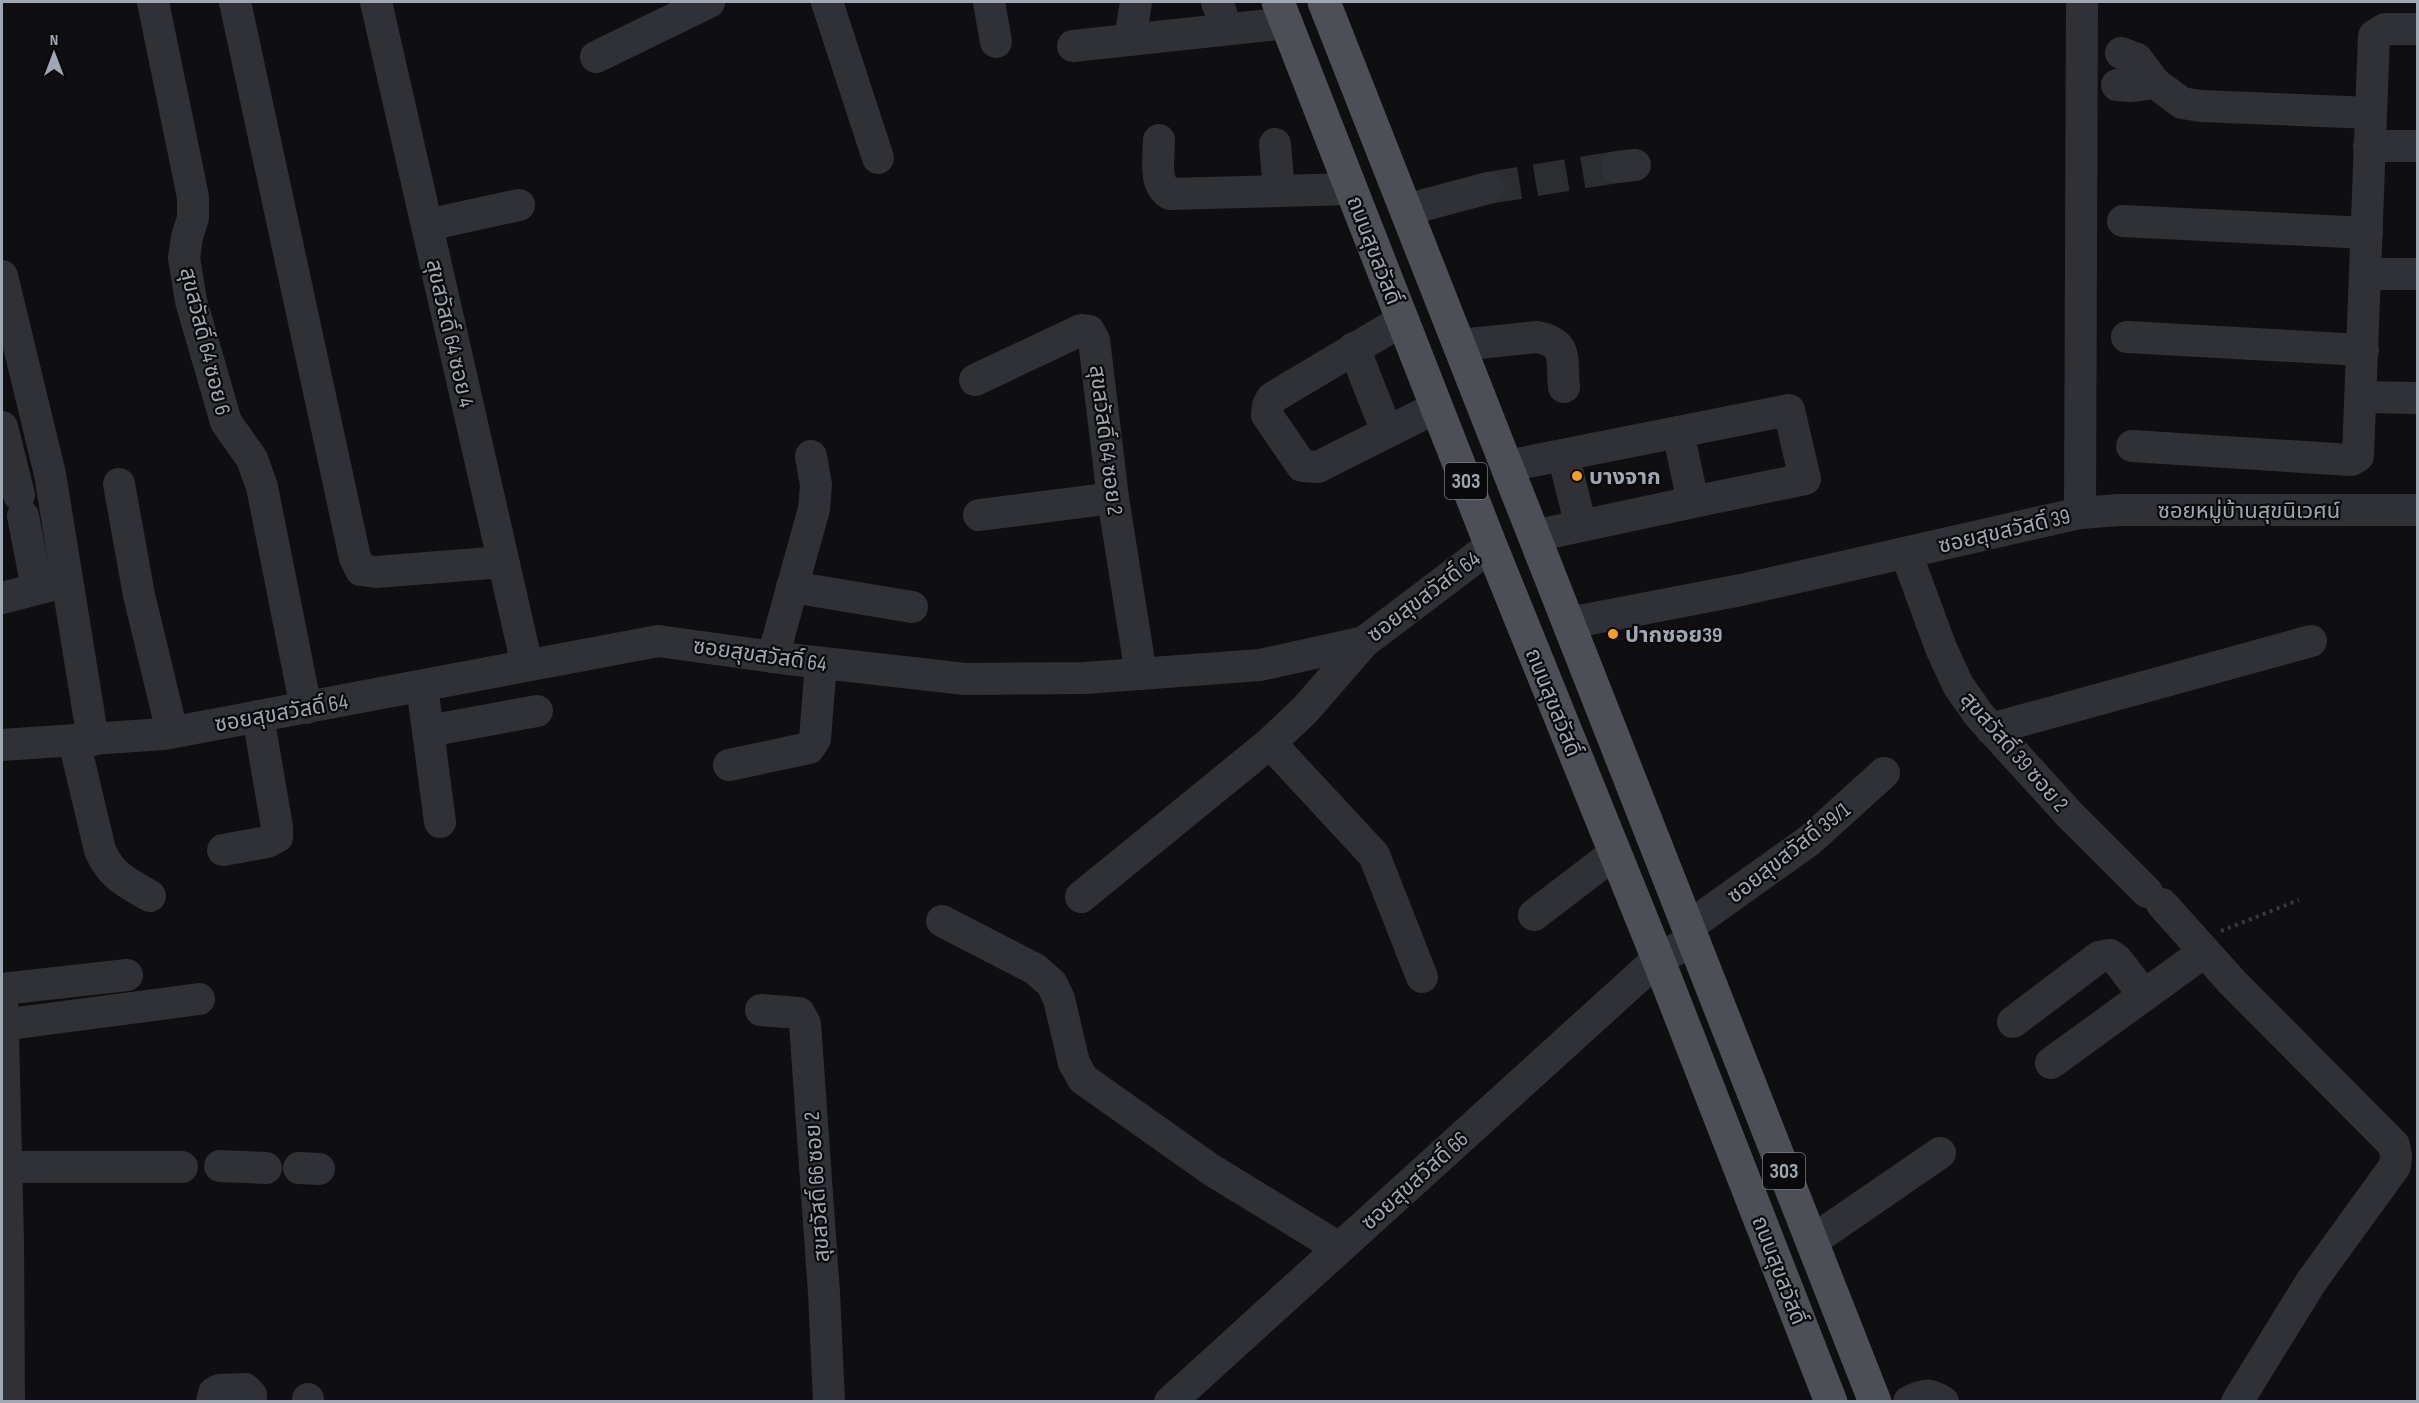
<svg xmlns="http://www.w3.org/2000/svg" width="2419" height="1403" font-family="'Sofia Sans Condensed','Noto Sans Thai',sans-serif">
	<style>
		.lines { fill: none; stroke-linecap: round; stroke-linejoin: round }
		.minor-tunnel { stroke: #2c2d31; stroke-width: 32; stroke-dasharray: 32 16; stroke-linecap: butt }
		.path { stroke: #36393d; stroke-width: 4; stroke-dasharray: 3 4.5; stroke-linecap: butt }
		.minor { stroke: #303136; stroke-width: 32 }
		.major { stroke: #4c4f55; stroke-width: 33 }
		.poi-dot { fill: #fb9d1d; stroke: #0a0a0c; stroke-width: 2 }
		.labels { text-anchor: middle; stroke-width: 4.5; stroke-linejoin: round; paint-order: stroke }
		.shield { fill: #0a0a0c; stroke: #727881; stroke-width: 1.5 }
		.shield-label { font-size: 21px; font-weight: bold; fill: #9fa7b3 }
		.street-label { font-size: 22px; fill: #9fa7b3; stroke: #0a0a0c }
		.poi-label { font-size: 22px; font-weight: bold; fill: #9fa7b3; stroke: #0a0a0c; text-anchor: start }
	</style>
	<rect width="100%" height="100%" fill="#0f0f11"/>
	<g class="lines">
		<path class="minor-tunnel" d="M1488,188L1617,167"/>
		<path class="path" d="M2221,931L2299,900"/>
		<g class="minor">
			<path d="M153,2L193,197V218L187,237L184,258L191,301L226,422L252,459L262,487L306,708"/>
			<path d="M235,2L355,558L361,570L376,572L503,562"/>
			<path d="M376,2L527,665"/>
			<path d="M827,2L878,158"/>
			<path d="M989,2L996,42"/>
			<path d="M1217,2L1227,29"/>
			<path d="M1130,40L1136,2"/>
			<path d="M1073,46L1287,23"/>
			<path d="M596,57L709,2"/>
			<path d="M2155,83L2182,103L2201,106L2370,113"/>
			<path d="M2117,85L2130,86L2155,83L2137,59L2121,53"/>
			<path d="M1159,140C1159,158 1153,184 1170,194L1351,189"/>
			<path d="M1275,144L1279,191"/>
			<path d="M2369,146H2418"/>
			<path d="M1617,167L1635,165"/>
			<path d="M1406,210L1488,188"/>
			<path d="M2123,221L2367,233"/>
			<path d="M427,225L519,205"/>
			<path d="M2365,274H2418"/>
			<path d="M2,276L50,474L93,740"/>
			<path d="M1403,320L1272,398L1268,406L1267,415L1302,466L1318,467L1437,407"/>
			<path d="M2127,337L2363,350"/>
			<path d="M1459,345L1537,337C1569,343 1561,359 1564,387"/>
			<path d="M1354,348L1387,432"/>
			<path d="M975,380L1081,330L1089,331L1094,340L1113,498L1141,674"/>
			<path d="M2362,397L2418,398"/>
			<path d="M2,427L19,495"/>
			<path d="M2132,446L2351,460L2358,456L2374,36L2385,29H2418"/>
			<path d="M1563,455L1581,526"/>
			<path d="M1507,466L1789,410L1805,479L1693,502"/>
			<path d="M119,484L139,595L172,732"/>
			<path d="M2080,513L2118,510H2418"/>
			<path d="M979,515L1113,498"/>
			<path d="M23,516L37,588"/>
			<path d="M1534,536L1693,502L1678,432"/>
			<path d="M1906,553L1941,648L1958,685L1979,715L2069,814L2147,892"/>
			<path d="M792,587L912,607"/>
			<path d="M2,598L56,584"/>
			<path d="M1569,623L1741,590L2080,513L2082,2"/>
			<path d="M1364,642L1305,710L1270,743L1374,855L1422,977"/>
			<path d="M773,657L814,509L816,485L811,456"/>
			<path d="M422,686L440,822"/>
			<path d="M1991,729L2311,641"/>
			<path d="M428,731L537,711"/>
			<path d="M74,741L100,850C111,876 126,882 150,896"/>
			<path d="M2,745L164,734L658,641L788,659L965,679L1085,678L1260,665L1364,642L1491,546"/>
			<path d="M729,765L809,748L815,739L821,663"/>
			<path d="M223,850L267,842L277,837V827L258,716"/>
			<path d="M1081,897L1270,743"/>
			<path d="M2162,904L2232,982L2394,1145L2396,1156L2395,1166L2311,1282L2237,1402"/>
			<path d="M1534,915L1615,853"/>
			<path d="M942,921L1035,969L1052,984L1059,999L1074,1063L1083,1079L1210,1169L1339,1248"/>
			<path d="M1688,927L1810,840L1884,773"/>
			<path d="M2,989L127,975"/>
			<path d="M2,994L8,1240L9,1402"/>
			<path d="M761,1010L799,1013L805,1024L824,1293L829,1402"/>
			<path d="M2013,1022L2099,957L2110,955L2117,960L2144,995"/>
			<path d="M2,1025L199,999"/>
			<path d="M2051,1063L2204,952"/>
			<path d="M220,1166L266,1168"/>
			<path d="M5,1167H182"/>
			<path d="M299,1168L319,1169"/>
			<path d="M1812,1241L1940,1153"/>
			<path d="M212,1402L214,1393L219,1390L245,1389L251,1395V1402"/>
			<path d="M308,1402V1399"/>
			<path d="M1170,1402L1658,959L1694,940"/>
			<path d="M1909,1402C1923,1394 1929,1393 1943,1402"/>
		</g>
		<g class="major">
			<path d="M1278,2L1491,546L1658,959L1831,1402"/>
			<path d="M1324,2L1875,1402"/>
		</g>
	</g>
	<g class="poi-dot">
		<circle cx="1577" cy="476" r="6"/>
		<circle cx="1613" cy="634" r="6"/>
	</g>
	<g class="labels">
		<g class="shield">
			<rect x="1445" y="463" width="42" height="36" rx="4.5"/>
			<rect x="1763" y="1153" width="42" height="36" rx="4.5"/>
		</g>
		<g class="shield-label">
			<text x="1466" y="488">303</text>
			<text x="1784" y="1178">303</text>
		</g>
		<g class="street-label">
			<text transform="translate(1375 250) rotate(69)" y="8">ถนนสุขสวัสดิ์</text>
			<text transform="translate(451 333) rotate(77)" y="8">สุขสวัสดิ์ 64 ซอย 4</text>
			<text transform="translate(206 341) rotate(76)" y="8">สุขสวัสดิ์ 64 ซอย 6</text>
			<text transform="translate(1107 440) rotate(83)" y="8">สุขสวัสดิ์ 64 ซอย 2</text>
			<text x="2249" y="518">ซอยหมู่บ้านสุขนิเวศน์</text>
			<text transform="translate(2004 530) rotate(-13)" y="8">ซอยสุขสวัสดิ์ 39</text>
			<text transform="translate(1423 596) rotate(-37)" y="8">ซอยสุขสวัสดิ์ 64</text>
			<text transform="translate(760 654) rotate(8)" y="8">ซอยสุขสวัสดิ์ 64</text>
			<text transform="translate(1554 702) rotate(68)" y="8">ถนนสุขสวัสดิ์</text>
			<text transform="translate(281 712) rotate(-10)" y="8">ซอยสุขสวัสดิ์ 64</text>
			<text transform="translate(2015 751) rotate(49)" y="8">สุขสวัสดิ์ 39 ซอย 2</text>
			<text transform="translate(1788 852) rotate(-38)" y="8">ซอยสุขสวัสดิ์ 39/1</text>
			<text transform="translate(1414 1180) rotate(-42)" y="8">ซอยสุขสวัสดิ์ 66</text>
			<text transform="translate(816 1187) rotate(-94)" y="8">สุขสวัสดิ์ 66 ซอย 2</text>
			<text transform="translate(1780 1270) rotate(69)" y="8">ถนนสุขสวัสดิ์</text>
		</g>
		<g class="poi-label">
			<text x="1589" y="484">บางจาก</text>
			<text x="1625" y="642">ปากซอย39</text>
		</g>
	</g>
	<rect width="2419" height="1403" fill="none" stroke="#9fa7b3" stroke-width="6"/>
	<g transform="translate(54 54)" stroke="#0a0a0c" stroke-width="4.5" paint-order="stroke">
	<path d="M0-4.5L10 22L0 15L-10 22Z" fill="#9fa7b3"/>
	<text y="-9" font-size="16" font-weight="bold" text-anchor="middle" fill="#9fa7b3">N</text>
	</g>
</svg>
